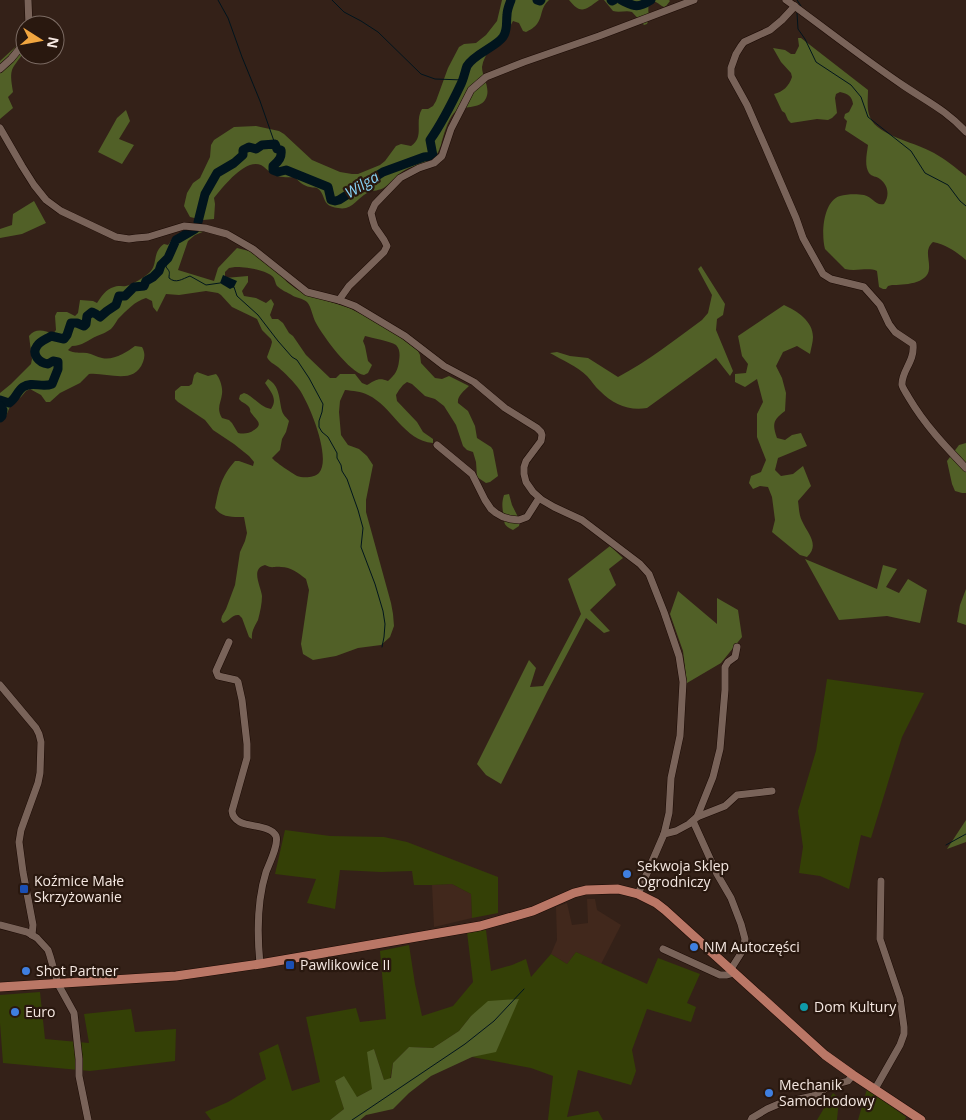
<svg xmlns="http://www.w3.org/2000/svg" width="966" height="1120" font-family="'Open Sans',sans-serif">
	<style>
		.built { fill: #41281c }
		.green { fill: #344006 }
		.forest { fill: #516027; fill-rule: evenodd }
		.water { fill: #01141d }
		.lines { fill: none; stroke-linecap: round; stroke-linejoin: round }
		.stream { stroke: #01141d; stroke-width: 1 }
		.river { stroke: #01141d; stroke-width: 9 }
		.minor-casing { stroke: #1b0a04; stroke-width: 8 }
		.major-casing { stroke: #1b0a04; stroke-width: 10 }
		.minor { stroke: #796359; stroke-width: 7 }
		.major { stroke: #ba7766; stroke-width: 9 }
		.shop-dot { fill: #3f7fe0; stroke: #29180f; stroke-width: 2 }
		.transit-dot { fill: #1a4fb4; stroke: #29180f; stroke-width: 2 }
		.culture-dot { fill: #0f9aa8; stroke: #29180f; stroke-width: 2 }
		.labels { text-anchor: middle; stroke-width: 4.5; stroke-linejoin: round; paint-order: stroke }
		.poi-label { font-size: 14px; fill: #f5e8e2; stroke: #29180f; text-anchor: start }
		.water-label { font-size: 15px; font-style: italic; fill: #88d4f8; stroke: #29180f }
	</style>
	<rect width="100%" height="100%" fill="#342118"/>
	<g class="built">
		<path d="M452,884L471,894L472,918L434,927L432,885Z"/>
		<path d="M587,899H595L597,910L621,925L601,964L576,952L567,964L551,954L557,940L556,907L567,903L572,925L588,923Z"/>
	</g>
	<g class="green">
		<path d="M827,679L924,693L902,737L871,838L861,835L849,889L820,876L799,873L803,847L798,811L816,751Z"/>
		<path d="M285,830L330,836L384,837L407,842L498,877V913L472,918L471,894L452,884L432,885H414L412,871L381,872L340,870L335,909L307,903L316,879L275,874Z"/>
		<path d="M486,930L491,971L512,965L526,959L531,977L551,954L567,964L576,952L647,984L658,958L700,974L687,1003L696,1007L691,1022L647,1009L632,1050L636,1071L631,1085L578,1070L567,1117L598,1111L603,1120H548L553,1076L531,1068L472,1057L496,1051L518,999L471,1016L459,1031L433,1048L409,1047L393,1063L390,1079L384,1080L374,1049L372,1089L357,1097L335,1080L344,1109L330,1120H211L205,1112L228,1102L266,1079L259,1053L278,1044L292,1091L320,1082L306,1017L356,1008L360,1022L386,1019L380,951L409,945L415,984L422,1016L453,1006L473,982L467,932Z"/>
		<path d="M40,992L45,1039L89,1043L84,1014L131,1009L135,1032L176,1029L175,1061L90,1071L3,1063L0,1023V995Z"/>
		<path d="M867,1089L906,1117L905,1120H858Z"/>
		<path d="M833,1093L839,1098L837,1120H817Z"/>
	</g>
	<g class="forest">
		<path d="M502,0H549C540,8 543,16 537,24C535,27 530,30 526,32L523,31L519,23L513,21C505,34 509,44 490,49C486,55 483,60 482,67C482,78 492,89 485,100C480,109 462,105 454,113C448,120 443,136 441,145C439,149 439,152 436,155C429,164 415,164 405,170C397,174 392,182 385,187C380,191 373,190 367,193C356,199 352,211 338,208C320,206 327,194 317,188C314,187 314,188 310,187C303,186 299,181 294,177C286,178 276,177 271,173C267,170 265,167 261,165C245,158 223,187 214,198L215,204L214,219L203,220L190,217L184,206L187,193L193,183L200,178L210,157L211,145L214,140L234,127L256,126L279,131L284,134L312,160L340,172L352,174H358L380,165L385,161L396,146L401,144L411,146C425,137 414,122 422,109H428L433,106L436,101L448,68L459,47L464,44L476,43L486,35L497,21Z"/>
		<path d="M569,0H599C585,10 581,15 569,0Z"/>
		<path d="M604,0H669L670,1L666,6L664,7C659,5 656,0 650,2C646,9 651,17 647,24L644,25L632,12C626,10 620,13 613,11Z"/>
		<path d="M798,38H801L868,90C868,102 866,111 872,121C883,137 917,143 934,153C945,159 956,168 966,176V260C955,251 947,245 933,242C924,250 930,259 929,269C928,284 903,285 892,285L888,286L886,289H883L879,287L877,271C868,267 856,272 845,269L825,249C821,234 823,201 840,196C847,194 857,194 864,195C873,197 875,206 884,204C890,195 888,185 880,179C876,176 872,177 869,173C864,165 867,153 868,145L845,130L847,121L844,118L845,114L849,112L853,104C852,96 848,94 840,92L836,94L835,98L837,113L832,118L828,120L817,119L791,123L788,120L785,113L782,111L774,94C783,92 789,86 792,77L791,73L781,62L773,48L785,50L791,54H795L799,46Z"/>
		<path d="M23,40C30,51 16,60 12,70C10,76 12,85 13,92L8,97L13,108L0,119V61Z"/>
		<path d="M126,110L130,121L119,139L134,145L122,164L98,152L117,118Z"/>
		<path d="M34,201L46,223L22,234L0,238V229L12,225L13,214Z"/>
		<path d="M194,230L205,231L195,235L188,241L178,270L214,281L218,268L237,248L253,252L276,269L287,282L296,289L306,294L349,308L384,325L418,351L420,355L421,363L435,378L442,379L449,376L469,386C464,391 457,396 458,403L468,411L475,426L477,438L491,447L493,450L498,476L490,482L486,483L477,477L476,462L473,452L467,450L463,446L456,425L444,406L435,399L425,396L412,384L407,382L403,385L399,390L396,395L397,401L417,422L423,432L433,439V443C404,441 392,406 368,395C361,391 353,391 345,390L340,401L339,412L341,435L348,445L359,449L367,456L373,465L366,500V512L391,603L393,614L394,626L390,637L381,645L358,648L336,656L313,660L303,654L301,644L309,590L306,579C298,573 291,567 281,567C273,566 273,569 265,565C250,569 261,586 262,596C262,604 260,612 258,620C255,626 251,631 252,639L249,637L242,618L239,615C232,614 230,621 223,623L221,620L222,616L226,609L235,585L240,552L245,541L247,533L244,517C233,517 222,518 215,508C219,488 221,477 235,461H239L253,466L254,462L249,456L234,444L213,430L205,420L178,402L175,399V391L181,386H189L192,384L194,375L197,372L208,376L216,374C220,378 223,388 222,394C221,403 216,408 222,418L229,420L232,423L238,433C243,434 249,434 254,430C264,424 256,420 252,414C248,409 252,412 249,407C246,403 242,403 239,399L240,395L244,393C254,396 259,407 271,409C278,399 271,392 265,383L268,379C280,386 279,399 282,411C283,415 287,418 289,421L286,432L282,439L280,450L272,458C275,462 292,473 297,476C303,478 314,478 319,473C332,458 309,403 299,389C294,382 285,373 278,367C273,363 269,362 267,357L271,346L272,342L271,339L262,330L257,319L232,307L221,295L218,293L206,291L179,295L166,294L157,312L153,307L152,301L146,298C135,301 126,311 118,319C116,322 114,326 111,329C107,332 102,334 97,336C88,340 82,346 72,346L68,350C75,354 79,352 87,353C92,354 97,357 102,358C113,361 127,352 135,346L142,347C145,352 145,357 143,362C134,386 107,372 89,374L80,383L60,393L50,402H46L41,395L30,389L26,391L21,397L11,404L6,416L0,421V393L11,384L31,364L32,359L29,336C35,328 44,330 53,334L56,330L55,316L57,312H67L75,316L78,313L80,300L93,301L97,303C101,297 106,289 114,287C118,285 122,287 126,286C132,285 146,276 150,272C158,264 152,252 164,244L168,245C170,243 171,240 173,238C178,232 187,231 194,230ZM235,267C244,267 264,269 272,276C275,278 275,283 277,286C280,289 286,292 290,294C295,298 303,298 307,302C312,308 312,316 316,323C323,336 350,373 364,375L368,373L372,365L368,361L365,346L363,341L365,336C372,338 390,341 396,345C400,349 400,355 399,361C398,370 395,375 388,381C379,377 375,380 367,385L362,383L355,374H340L336,378H330L306,355L293,336L289,333L283,323L278,319H272L270,315L274,304L271,299L266,303L256,298L244,296L242,291L248,282V276L225,278V272L229,268Z"/>
		<path d="M701,266L725,304L723,315L717,319L716,330L733,371L730,376L716,358L647,408C628,411 613,404 600,391C595,387 592,381 587,376C577,366 562,360 550,353L557,352L570,356L588,358L618,377C648,361 675,340 702,320L708,313L712,295L698,269Z"/>
		<path d="M784,305C797,311 813,321 813,337C813,342 811,348 810,354L797,346L783,352L776,366L782,378L786,393L785,411C773,420 772,424 777,438L785,440L792,435L801,433L807,446L778,458L775,470L781,476L793,474L803,466L811,486L798,501C799,508 799,515 802,521C808,534 820,545 807,557L800,555L772,532L775,520L772,497L768,487L760,486L753,489L749,483L751,476L761,472L766,460L757,437V414L763,402L757,379L745,387L735,382V374L746,373L748,364L742,356L738,336Z"/>
		<path d="M966,443V493H962L955,491L952,484L947,461L959,445Z"/>
		<path d="M509,494L512,505L520,521L519,526L513,530C502,525 505,523 503,512C502,505 502,502 504,495Z"/>
		<path d="M610,546L623,558L609,569L616,585L590,610L610,631L604,633L586,618L547,692L501,784L486,775L477,764L529,660L536,668L530,687L543,686L581,614L568,579Z"/>
		<path d="M805,559L877,589L883,565L897,569L886,587L899,593L908,579L927,590L920,623L887,616L839,620Z"/>
		<path d="M966,589V625L957,622L960,605Z"/>
		<path d="M678,591L717,624V598L738,610L742,637L721,663L687,683L683,651L670,614Z"/>
		<path d="M966,820V842L947,849Z"/>
		<path d="M519,999L496,1052L472,1057L431,1076L409,1093L393,1109L366,1115L360,1120H330L344,1109L335,1081L344,1076L357,1097L372,1089L367,1052L374,1049L384,1080L391,1078L393,1063L409,1047L433,1048L459,1031L471,1016L488,1001Z"/>
	</g>
	<path class="water" d="M223,275L237,281L234,287L230,289L220,283Z"/>
	<g class="lines">
		<g class="stream">
			<path d="M218,0L228,18L242,57L260,101L275,144"/>
			<path d="M332,0L344,12L361,21L378,32L421,74L435,79L463,80"/>
			<path d="M797,0L801,6"/>
			<path d="M797,13L798,29L805,39L816,62L851,85L861,97L868,117L911,151L925,173L948,185L960,201L966,206"/>
			<path d="M166,261V267C171,273 169,272 169,278C176,284 182,279 190,276L206,285L220,283"/>
			<path d="M233,287H234L237,296L258,315L278,341L292,357L297,360L309,378L323,404L322,412L319,421V427L322,432L328,437L337,453V458L341,465L342,471L347,479L358,510L363,528L361,547L375,584L383,611L385,624L384,637L382,647"/>
			<path d="M946,845L966,834"/>
			<path d="M352,1120L465,1044L494,1021L524,989"/>
		</g>
		<g class="river">
			<path d="M537,0L540,1L541,0"/>
			<path d="M611,0L612,1L614,0"/>
			<path d="M621,0C634,6 637,9 651,0"/>
			<path d="M198,222L205,194L217,173L234,163L243,155V150L249,147L256,149L262,145L275,144L277,149L281,150C282,157 279,161 273,166V170L278,172L286,170L328,187L331,200L335,201L339,200L383,172L424,157L433,156L430,140C442,123 452,103 461,84C464,78 465,71 467,66C474,54 496,47 503,37C508,30 506,22 507,15C507,10 509,5 511,0"/>
			<path d="M0,400L9,403C16,399 17,391 23,387C32,381 42,388 52,384L58,369V362L53,361L48,364C39,363 31,354 37,346C40,341 47,339 51,336L64,339L67,335L71,323H77L84,326L86,324L87,316L92,312L96,314L100,317L107,311L116,305L119,296H125L134,287L144,286L146,281L153,277L159,271L161,265L168,258L176,240L195,229"/>
			<path d="M0,406L3,410L2,416L0,418"/>
		</g>
		<defs>
			<g id="minor">
				<path d="M28,0L29,25"/>
				<path d="M786,0C826,29 864,59 904,86C928,102 947,111 966,132"/>
				<path d="M795,6L782,20L770,30L744,42L741,46L736,54L731,68V76L747,105L768,153L796,218L803,238L823,274L831,279L864,287L880,305L889,324L895,332L913,344C915,362 901,371 902,385C903,389 907,394 909,398C925,425 945,446 966,468"/>
				<path d="M0,69L11,59L25,42"/>
				<path d="M0,128L22,166L34,185L46,200L61,211L116,237L129,239L136,238L148,237L184,226L205,228L227,234L253,249L307,292L339,300L355,306L405,336L444,366L474,382L505,408L537,428L541,432L542,435L541,441L526,461L524,467V474L526,482L533,492L542,500L554,507L582,520L640,564L649,574L664,612L679,656L683,682L680,736L671,778L669,813L664,834L638,894"/>
				<path d="M339,300L349,286L384,252L387,246L384,240L375,227L373,221L371,213L375,204L400,178L419,168L434,163L442,156L451,129L471,90L486,77L524,62L599,36L694,0"/>
				<path d="M437,445L472,474L485,500L491,509L496,513L503,517L510,519L519,520L527,517L539,498"/>
				<path d="M229,642L216,671L218,676L236,680L238,682L242,700L247,744V758L232,811C234,831 268,821 276,836C279,844 269,864 266,872C257,901 257,934 260,964"/>
				<path d="M0,685L36,728L39,734L41,742L40,773L38,783L21,830L19,842L23,872L33,925L32,935"/>
				<path d="M697,817L725,806L737,795L772,791"/>
				<path d="M693,821L717,874L731,898L741,924L745,939L743,950L731,969"/>
				<path d="M664,834L676,831L689,824L697,817L713,777L720,749L725,690V667L728,662L735,657L737,647"/>
				<path d="M0,925L27,932L37,938L48,950L50,956L58,984L74,1013L79,1059V1076L88,1120"/>
				<path d="M663,949L720,975H727L734,973"/>
				<path d="M875,1089L900,1045L904,1034V1027L900,998L880,939L881,881"/>
				<path d="M751,1120L752,1118L767,1109L781,1103L813,1096L830,1086L848,1081L853,1075"/>
			</g>
			<path id="major" d="M0,987L176,976L260,964L480,926L533,911L574,893L586,890L618,889L638,894L656,903L665,910L825,1055L853,1075L921,1120"/>
		</defs>
		<use href="#minor" class="minor-casing"/>
		<use href="#major" class="major-casing"/>
		<use href="#minor" class="minor"/>
		<use href="#major" class="major"/>
	</g>
	<g class="shop-dot">
		<circle cx="627" cy="874" r="5"/>
		<circle cx="694" cy="947" r="5"/>
		<circle cx="26" cy="971" r="5"/>
		<circle cx="15" cy="1012" r="5"/>
		<circle cx="769" cy="1093" r="5"/>
	</g>
	<g class="transit-dot">
		<rect x="19" y="884" width="10" height="10" rx="2.5"/>
		<rect x="285" y="960" width="10" height="10" rx="2.5"/>
	</g>
	<circle class="culture-dot" cx="804" cy="1007" r="5"/>
	<g class="labels">
		<g class="poi-label">
			<text x="637" y="871">Sekwoja Sklep<tspan x="637" dy="16">Ogrodniczy</tspan></text>
			<text x="34" y="886">Koźmice Małe<tspan x="34" dy="16">Skrzyżowanie</tspan></text>
			<text x="704" y="952">NM Autoczęści</text>
			<text x="300" y="970">Pawlikowice II</text>
			<text x="36" y="976">Shot Partner</text>
			<text x="814" y="1012">Dom Kultury</text>
			<text x="25" y="1017">Euro</text>
			<text x="779" y="1090">Mechanik<tspan x="779" dy="16">Samochodowy</tspan></text>
		</g>
		<g class="water-label">
			<text transform="translate(362 185) rotate(-31)" y="5">Wilga</text>
		</g>
	</g>
	<g transform="translate(40 40) rotate(101)"><circle r="24" fill="#29180f" stroke="#7b6b63"/>
	<path d="M0-4L9 19L0 12L-9 19Z" fill="#f1a640"/>
	<text y="-8" font-size="14" font-weight="bold" text-anchor="middle" fill="#f5e8e2">N</text>
	</g>
</svg>
